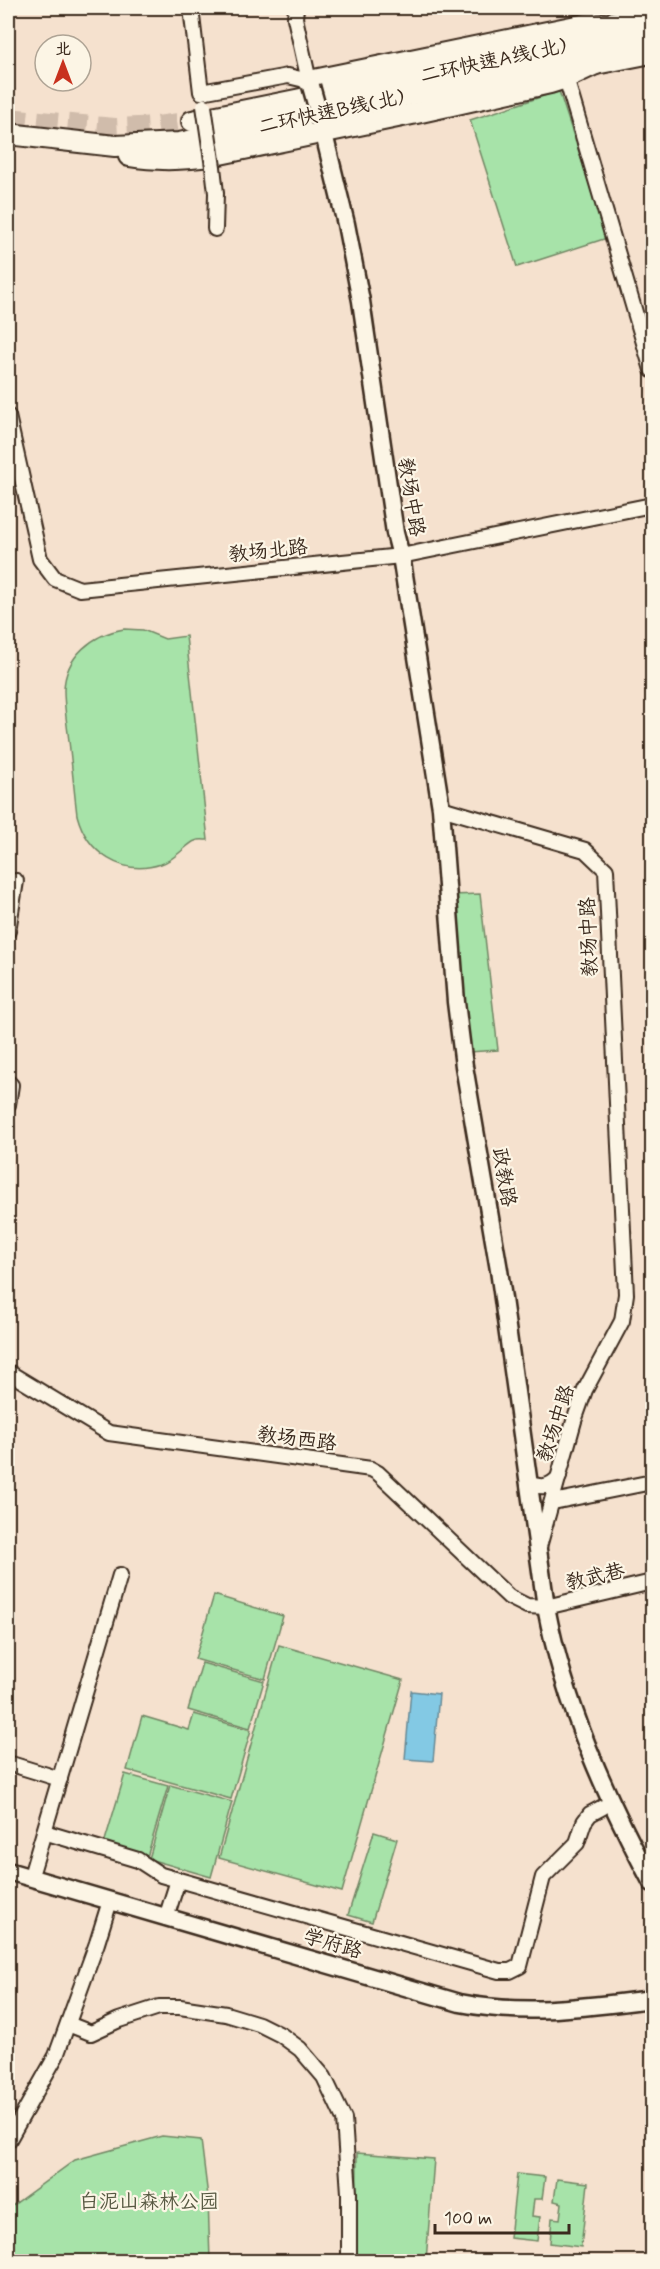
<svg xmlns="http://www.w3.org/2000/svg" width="660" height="2269" font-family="Mynerve,'LXGW WenKai TC',sans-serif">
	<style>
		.green { fill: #a7e3a9; stroke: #718664; stroke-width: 1.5 }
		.water { fill: #83c9e4; stroke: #668995; stroke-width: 1.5 }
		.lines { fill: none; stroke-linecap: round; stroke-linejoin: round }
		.highway-tunnel { stroke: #d0bcab; stroke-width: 20; stroke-dasharray: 20 10; stroke-linecap: butt }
		.minor-casing { stroke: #3b2a1e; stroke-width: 18 }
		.major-casing { stroke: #3b2a1e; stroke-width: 21 }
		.highway-casing { stroke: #3b2a1e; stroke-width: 24 }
		.minor { stroke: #fcf5e5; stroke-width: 14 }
		.major { stroke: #fcf5e5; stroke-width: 16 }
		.highway { stroke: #fcf5e5; stroke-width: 20 }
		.minor-bridge-casing { stroke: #3b2a1e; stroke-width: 18; stroke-linecap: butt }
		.major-bridge-casing { stroke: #3b2a1e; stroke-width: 21; stroke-linecap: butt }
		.minor-bridge { stroke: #fcf5e5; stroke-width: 14 }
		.major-bridge { stroke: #fcf5e5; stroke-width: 16 }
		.labels { text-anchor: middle; stroke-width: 4.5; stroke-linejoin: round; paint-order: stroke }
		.street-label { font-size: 20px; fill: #3b2a1e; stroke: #fcf5e5 }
		.park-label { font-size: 20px; fill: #565841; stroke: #fcf5e5 }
	</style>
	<rect width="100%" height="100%" fill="#f5e1ce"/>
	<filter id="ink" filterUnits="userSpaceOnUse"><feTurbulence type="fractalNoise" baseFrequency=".0167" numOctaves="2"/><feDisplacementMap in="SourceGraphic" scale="12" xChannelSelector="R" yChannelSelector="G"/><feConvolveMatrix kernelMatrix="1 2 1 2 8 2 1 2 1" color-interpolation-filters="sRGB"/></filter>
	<g filter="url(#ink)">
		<g class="green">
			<path d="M559,91L607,238L517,267L470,120Z"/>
			<path d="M124,629L143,630L165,639L186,636L208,840C204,840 199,839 195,841C188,843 175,860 161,864C122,877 87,853 77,815C74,790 72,766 69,741C67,724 64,707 64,690C65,656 93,634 124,629Z"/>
			<path d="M480,894L498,1050L469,1052L452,895Z"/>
			<path d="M214,1595L283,1616L265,1679L195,1659Z"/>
			<path d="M279,1645L403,1680L342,1892L219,1858Z"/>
			<path d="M202,1663L264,1681L250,1728L188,1710Z"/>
			<path d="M194,1714L251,1730L231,1799L127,1770L142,1716L189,1730Z"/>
			<path d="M125,1774L168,1786L147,1857L104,1844Z"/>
			<path d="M170,1785L232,1802L211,1877L149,1859Z"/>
			<path d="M374,1832L397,1839L372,1922L348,1915Z"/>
			<path d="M162,2136L201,2140L208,2197L210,2261H8V2241L13,2233L8,2225V2209L75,2160Z"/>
			<path d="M357,2153L434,2159L426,2261H356Z"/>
			<path d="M517,2174L545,2177L542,2199H534L532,2216L540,2217L537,2241L510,2238Z"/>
			<path d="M557,2179L588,2183L581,2247L550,2243L552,2218L560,2219L562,2203L554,2201Z"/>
		</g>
		<path class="water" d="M411,1691L439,1694L433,1761L405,1759Z"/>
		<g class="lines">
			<path class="highway-tunnel" d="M8,118L115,128L156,126L192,121"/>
			<defs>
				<g id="minor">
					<path d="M191,8L201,92L288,76L309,81L295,18L296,8"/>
					<path d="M613,19L652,12"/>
					<path d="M591,68L652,56"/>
					<path d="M566,78L652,370"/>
					<path d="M213,167L216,193L215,229"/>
					<path d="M8,416L40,559L55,579L80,589L401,556L652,505"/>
					<path d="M441,808L585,850L606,870L626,1294L622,1321L585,1390L574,1421L539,1547"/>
					<path d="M8,931L16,881"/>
					<path d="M8,1082L11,1085L8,1105"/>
					<path d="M8,1372L109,1433L371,1469L378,1473L509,1597L527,1606L546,1607L652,1582"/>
					<path d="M528,1483C541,1488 549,1488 559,1477"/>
					<path d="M553,1502L652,1482"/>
					<path d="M8,1763L60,1779"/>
					<path d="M44,1832L138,1860L161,1875L499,1971H510L520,1966L543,1877L577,1843L584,1822L590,1814L603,1807"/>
					<path d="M33,1869L120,1575"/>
					<path d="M166,1918L178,1880"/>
					<path d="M68,2024L91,2033L119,2020L159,2007H180L226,2014L259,2024L281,2035L300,2049L324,2077L344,2119L349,2193V2262"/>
					<path d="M8,2141L56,2056L97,1943L110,1901"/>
				</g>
				<g id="major">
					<path d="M321,122L346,224L361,301L395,533L401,556L441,808L456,1002L464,1066L499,1270L546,1607C565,1706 605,1795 652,1883"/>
					<path d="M8,1871L460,2003C527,2016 585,2007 652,1999"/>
				</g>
				<g id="highway">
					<path d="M309,81L591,23L628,26"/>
					<path d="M192,121L652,28"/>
					<path d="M8,134L115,146L179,143L652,44"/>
					<path d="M129,156C159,161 186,160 215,155L412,114L550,83L566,78L600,62"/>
				</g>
			</defs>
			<use href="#minor" class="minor-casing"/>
			<use href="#major" class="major-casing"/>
			<use href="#highway" class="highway-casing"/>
			<use href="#minor" class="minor"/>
			<use href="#major" class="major"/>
			<use href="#highway" class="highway"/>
			<defs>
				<path id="minor-bridge" d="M204,106L213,167"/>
				<path id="major-bridge" d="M311,86L321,122"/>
			</defs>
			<use href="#minor-bridge" class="minor-bridge-casing"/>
			<use href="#major-bridge" class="major-bridge-casing"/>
			<use href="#minor-bridge" class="minor-bridge"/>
			<use href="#major-bridge" class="major-bridge"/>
		</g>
	</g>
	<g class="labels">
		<g class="street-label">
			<text transform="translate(493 60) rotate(-12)" y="7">二环快速A线(北)</text>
			<text transform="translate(331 111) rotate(-12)" y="7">二环快速B线(北)</text>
			<text transform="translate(412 497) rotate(81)" y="7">教场中路</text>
			<text transform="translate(268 550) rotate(-6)" y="7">教场北路</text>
			<text transform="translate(588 937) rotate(-92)" y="7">教场中路</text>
			<text transform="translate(505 1177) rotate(80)" y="7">政教路</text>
			<text transform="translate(555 1423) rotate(-72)" y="7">教场中路</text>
			<text transform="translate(297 1438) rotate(7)" y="7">教场西路</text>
			<text transform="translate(595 1576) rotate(-13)" y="7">教武巷</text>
			<text transform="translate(333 1943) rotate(16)" y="7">学府路</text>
		</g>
		<g class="park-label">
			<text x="149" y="2208">白泥山森林公园</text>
		</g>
	</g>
	<rect width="660" height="2269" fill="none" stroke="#fcf5e5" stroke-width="30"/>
	<rect x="15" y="15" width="630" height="2239" fill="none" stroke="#3b2a1e" stroke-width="2" filter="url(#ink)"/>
	<g transform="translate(63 63)"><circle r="28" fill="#fcf5e5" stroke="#afa495" stroke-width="1.5"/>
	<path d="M0-4.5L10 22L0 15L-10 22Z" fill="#c8321e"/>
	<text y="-9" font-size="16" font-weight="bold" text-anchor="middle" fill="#3b2a1e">北</text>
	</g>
	<path d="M435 2224v9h134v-9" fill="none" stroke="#3b2a1e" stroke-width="3"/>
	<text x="444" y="2224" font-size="18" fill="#3b2a1e" stroke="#fcf5e5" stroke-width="4.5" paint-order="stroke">100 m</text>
</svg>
